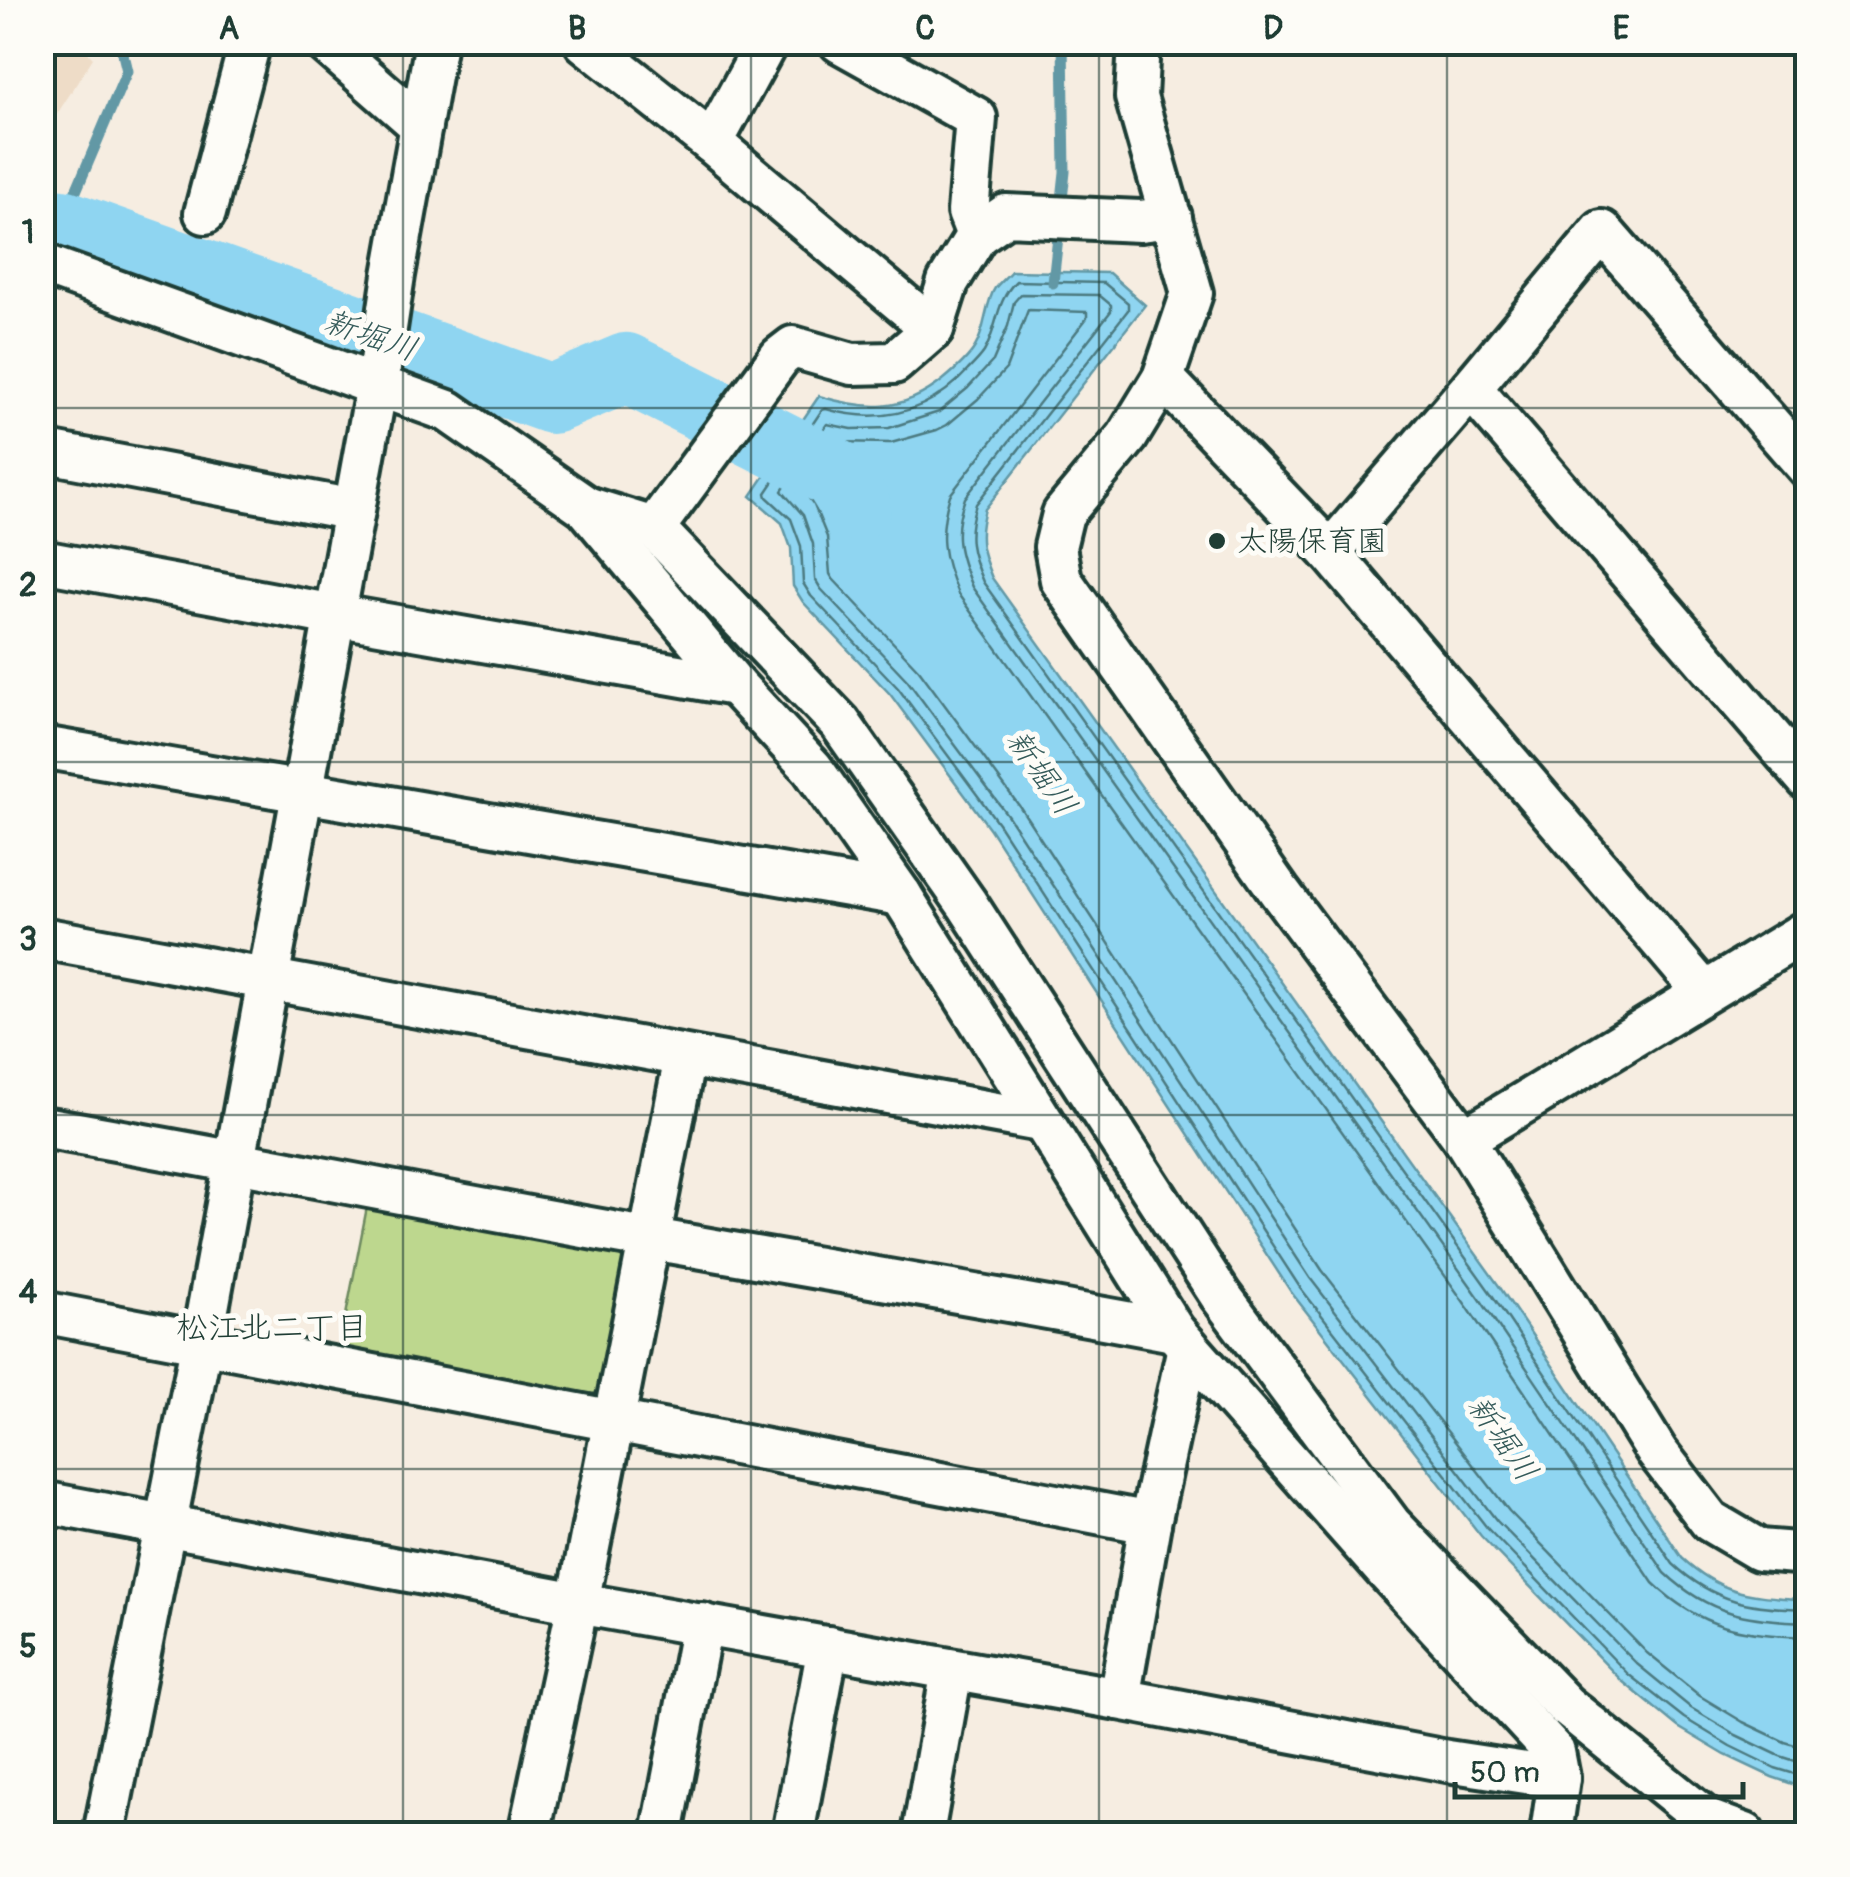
<svg xmlns="http://www.w3.org/2000/svg" width="1850" height="1877" font-family="Pangolin,'Klee One',sans-serif">
	<style>
		.built { fill: #eedcc7 }
		.green { fill: #bdd78e; stroke: #6e8a61; stroke-width: 2.5 }
		.water { fill: #8fd5f1; stroke: #6298a5; stroke-width: 2.5 }
		.lines { fill: none; stroke-linecap: round; stroke-linejoin: round }
		.shore { stroke: #4c7a80; stroke-width: 2.5 }
		.stream { stroke: #6298a5; stroke-width: 11 }
		.river { stroke: #8fd5f1; stroke-width: 70 }
		.minor-casing { stroke: #1f3d34; stroke-width: 48 }
		.minor { stroke: #fdfcf7; stroke-width: 40 }
		.grid { fill: none; stroke: #1f3d34; stroke-width: 2.5; stroke-opacity: 0.55 }
		.poi-dot { fill: #1f3d34; stroke: #fdfcf7; stroke-width: 4 }
		.labels { text-anchor: middle; stroke-width: 10; stroke-linejoin: round; paint-order: stroke }
		.poi-label { font-size: 30px; fill: #1f3d34; stroke: #fdfcf7; text-anchor: start }
		.water-label { font-size: 32px; font-style: italic; fill: #355b5a; stroke: #fdfcf7 }
		.neighbourhood-label { font-size: 32px; fill: #1f3d34; stroke: #fdfcf7 }
		.neatline { fill: none; stroke: #1f3d34; stroke-width: 4 }
		.grid-label { font-size: 32px; text-anchor: middle; font-weight: bold; fill: #1f3d34 }
	</style>
	<rect width="100%" height="100%" fill="#f6ede1"/>
	<filter id="ink" filterUnits="userSpaceOnUse"><feTurbulence type="fractalNoise" baseFrequency=".01" numOctaves="2"/><feDisplacementMap in="SourceGraphic" scale="20" xChannelSelector="R" yChannelSelector="G"/><feConvolveMatrix kernelMatrix="1 2 1 2 8 2 1 2 1" color-interpolation-filters="sRGB"/></filter>
	<g filter="url(#ink)">
		<path class="built" d="M43,42L78,43L93,58L43,136Z"/>
		<path class="green" d="M367,1207L616,1251L624,1261L601,1388L590,1397L340,1346Z"/>
		<path class="water" d="M1011,271L1109,273L1145,305L985,509C977,538 981,551 992,578L1499,1286L1682,1558C1725,1597 1752,1595 1807,1600V1789L1772,1777L1725,1755L1678,1727L1622,1681L1481,1536L1291,1292L990,829L890,694L803,602L793,586L791,548L782,523L751,496L819,396C866,410 902,413 943,380C954,371 968,359 975,347C986,330 985,303 995,288C1000,282 1006,277 1011,271Z"/>
		<g class="lines">
			<g class="shore">
				<path d="M1808,1609C1752,1608 1715,1603 1673,1564L1490,1292L983,582C970,552 966,536 976,504L1128,310V303L1104,283L1016,281C995,302 998,328 984,352C980,358 974,364 968,370C929,413 882,425 826,409L822,410L766,493L767,497L791,519L801,546L803,583L811,596L898,688L998,823L1299,1286L1488,1529L1628,1674L1684,1718L1730,1746L1775,1768L1808,1778"/>
				<path d="M1808,1622C1748,1620 1710,1615 1665,1573L1480,1299L972,587C958,554 952,533 965,498L1111,311V305L1099,295L1021,294L1014,302L1008,326L993,361L968,388L939,412L889,428L852,429L827,424L782,491L803,515L813,544L815,579L821,589L907,680L1008,816L1310,1278L1497,1521L1637,1664L1691,1708L1736,1735L1780,1756L1808,1765"/>
				<path d="M1808,1637C1744,1635 1701,1629 1653,1583L1468,1308L958,594C942,557 938,534 950,495L1087,318V312L1028,310L1006,369L978,399L947,425L937,430L891,443L833,442L802,489L814,505L827,537L830,574L833,579L919,670L1020,807L1322,1270L1509,1511L1647,1653L1700,1696L1743,1722L1785,1742L1808,1749"/>
			</g>
			<g class="stream">
				<path d="M62,224L127,71L120,42"/>
				<path d="M1053,283L1065,172L1063,42"/>
			</g>
			<path class="river" d="M42,221L62,224L552,399L626,368L836,474L856,506"/>
			<defs>
				<g id="minor">
					<path d="M325,42L421,126"/>
					<path d="M585,42L712,143L767,42"/>
					<path d="M840,42L976,118L968,212L977,235"/>
					<path d="M1139,42L1136,97L1192,293L1163,378L1127,437L1063,514L1055,547L1061,580L1279,891L1464,1139L1657,1452L1710,1521L1759,1550L1808,1554"/>
					<path d="M712,143L933,329"/>
					<path d="M205,213L250,42"/>
					<path d="M42,264L448,411L586,507L735,685L812,768L901,895L1174,1331L1388,1573L1554,1752L1559,1778L1551,1834"/>
					<path d="M1163,378L1330,552L1704,992"/>
					<path d="M1471,388L1602,231L1808,468"/>
					<path d="M42,451L354,510"/>
					<path d="M586,507L654,528L840,723L967,904L1220,1295L1391,1525L1565,1705L1707,1820L1745,1834"/>
					<path d="M654,528L780,357L793,347L852,364L894,363L933,329L948,282L977,235L1006,215L1140,221L1171,217"/>
					<path d="M1330,552L1471,388L1808,780"/>
					<path d="M42,561L334,615L735,685"/>
					<path d="M42,747L901,895"/>
					<path d="M42,938L1040,1121"/>
					<path d="M42,1127C246,1162 449,1204 652,1239C826,1270 1000,1298 1174,1331"/>
					<path d="M1464,1139L1808,930"/>
					<path d="M42,1312L1150,1523"/>
					<path d="M1188,1347L1150,1523L1119,1699L1447,1761L1559,1778"/>
					<path d="M42,1502L578,1603L1119,1699"/>
					<path d="M104,1834L202,1341L380,368L394,275L436,42"/>
					<path d="M529,1834L578,1603L685,1057"/>
					<path d="M662,1834L702,1624"/>
					<path d="M793,1834L828,1647"/>
					<path d="M923,1834L952,1670"/>
				</g>
			</defs>
			<use href="#minor" class="minor-casing"/>
			<use href="#minor" class="minor"/>
		</g>
	</g>
	<path class="grid" d="M403,42V1834M751,42V1834M1099,42V1834M1447,42V1834M42,408H1808M42,762H1808M42,1115H1808M42,1469H1808"/>
	<circle class="poi-dot" cx="1217" cy="541" r="10"/>
	<g class="labels">
		<g class="poi-label">
			<text x="1237" y="551">太陽保育園</text>
		</g>
		<g class="water-label">
			<text transform="translate(371 335) rotate(19)" y="11">新堀川</text>
			<text transform="translate(1042 772) rotate(55)" y="11">新堀川</text>
			<text transform="translate(1503 1438) rotate(55)" y="11">新堀川</text>
		</g>
		<g class="neighbourhood-label">
			<text x="272" y="1338">松江北二丁目</text>
		</g>
	</g>
	<rect width="1850" height="1877" fill="none" stroke="#fdfcf7" stroke-width="110"/>
	<path d="M1455 1782v15h288v-15" fill="none" stroke="#1f3d34" stroke-width="5"/>
	<text x="1470" y="1782" font-size="30" fill="#1f3d34" stroke="#fdfcf7" stroke-width="8" paint-order="stroke">50 m</text>
	<rect x="55" y="55" width="1740" height="1767" class="neatline"/>
	<g class="grid-label">
		<text x="229" y="39">A</text>
		<text x="577" y="39">B</text>
		<text x="925" y="39">C</text>
		<text x="1273" y="39">D</text>
		<text x="1621" y="39">E</text>
		<text x="28" y="243">1</text>
		<text x="28" y="596">2</text>
		<text x="28" y="950">3</text>
		<text x="28" y="1303">4</text>
		<text x="28" y="1657">5</text>
	</g>
</svg>
